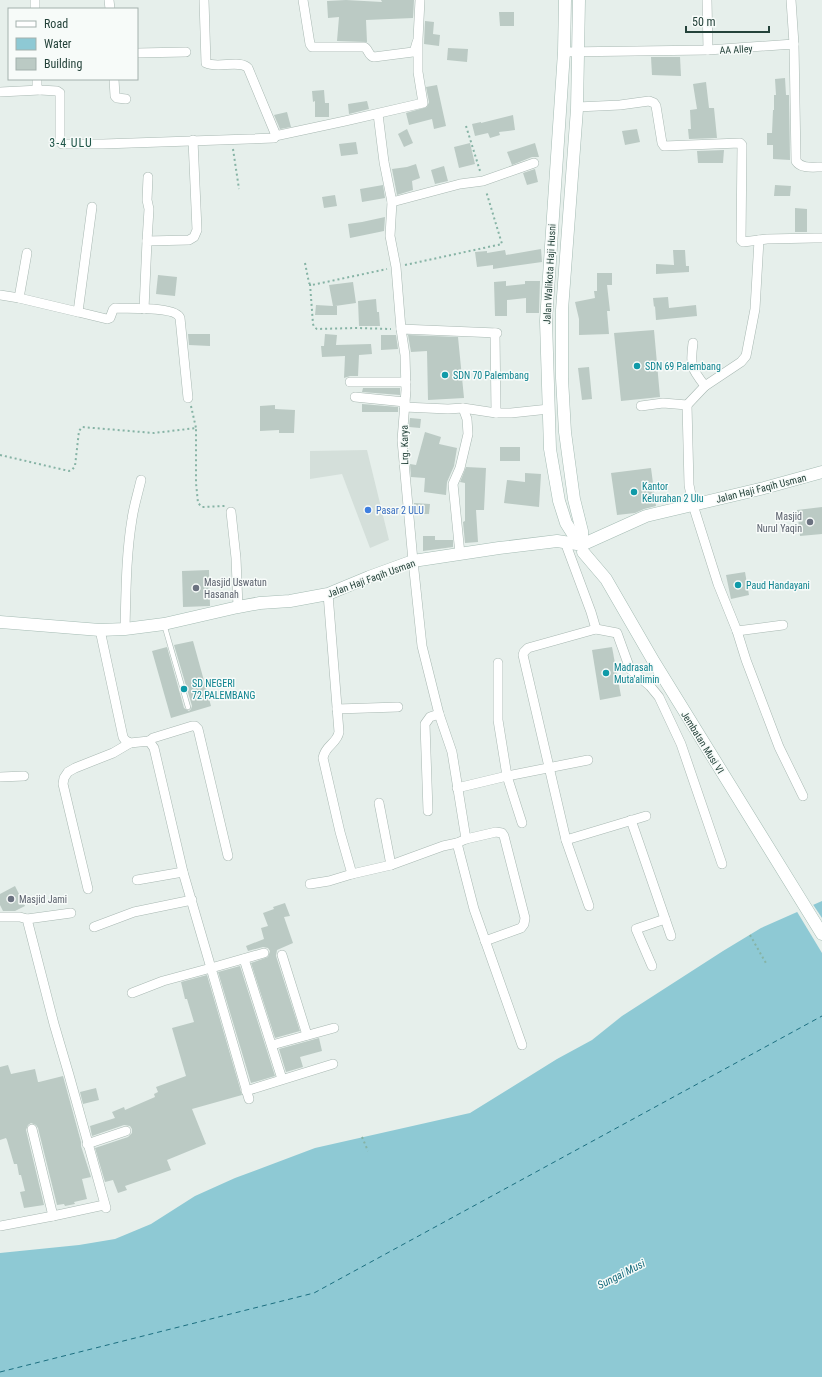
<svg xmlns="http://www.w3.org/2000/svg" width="822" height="1377" font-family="'Roboto Condensed',sans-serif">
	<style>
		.built { fill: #d4dfda }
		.water { fill: #8ec9d4 }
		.pier { fill: #e6efeb }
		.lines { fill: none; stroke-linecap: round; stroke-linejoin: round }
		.ferry { stroke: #1c6f80; stroke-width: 1; stroke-dasharray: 5 4; stroke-linecap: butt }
		.building { fill: #bbcac4 }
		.lane-casing { stroke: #a8b8b2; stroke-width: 5.5 }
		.street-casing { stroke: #a8b8b2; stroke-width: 10 }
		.secondary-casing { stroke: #a4bbb3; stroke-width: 13 }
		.path { stroke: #86b3a5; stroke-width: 2; stroke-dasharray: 2 3; stroke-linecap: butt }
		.lane { stroke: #fff; stroke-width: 4.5 }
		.street { stroke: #fff; stroke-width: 9 }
		.secondary { stroke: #fff; stroke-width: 12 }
		.culture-dot { fill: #0f9aa8; stroke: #f7fbf9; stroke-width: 1.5 }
		.shop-dot { fill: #3f7fe0; stroke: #f7fbf9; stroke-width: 1.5 }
		.worship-dot { fill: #6b7280; stroke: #f7fbf9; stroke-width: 1.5 }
		.labels { text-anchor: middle; stroke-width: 3; stroke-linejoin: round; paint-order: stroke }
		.street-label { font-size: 10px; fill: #24423a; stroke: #f7fbf9 }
		.culture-label { font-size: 10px; fill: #0d838f; stroke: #f7fbf9; text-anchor: start }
		.shop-label { font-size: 10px; fill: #366cbe; stroke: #f7fbf9; text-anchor: start }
		.worship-label { font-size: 10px; fill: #5b616d; stroke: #f7fbf9; text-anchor: start }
		.water-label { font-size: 11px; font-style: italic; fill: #1c6f80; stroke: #f7fbf9 }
		.quarter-label { font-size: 12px; letter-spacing: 1px; fill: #1f5548; stroke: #f7fbf9 }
	</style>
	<rect width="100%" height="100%" fill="#e6efeb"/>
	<path class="built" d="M367,450L389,540L370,548L342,474L310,479V451Z"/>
	<path class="water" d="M822,901V1377H0V1253L79,1245L115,1239L151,1224L195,1196L235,1178L315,1148L470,1113L557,1059L592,1040L622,1016L723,951L761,928Z"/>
	<path class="pier" d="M812,903L822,918V953L796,910Z"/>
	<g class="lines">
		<path class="ferry" d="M0,1372L314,1293L822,1016"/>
	</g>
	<g class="building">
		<path d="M346,0L382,2L381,0H414L413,18L366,20L367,42L337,41L339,17L328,18L327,1Z"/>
		<path d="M499,12H514V26H500Z"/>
		<path d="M425,21L434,22L433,34L440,35L439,46L424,44Z"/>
		<path d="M448,48L468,49L467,62L447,60Z"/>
		<path d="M651,57H680L681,76L652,75Z"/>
		<path d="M785,78L786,95H789L790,160L773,159V145H767V133H772L773,110H774V95H776L775,79Z"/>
		<path d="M706,82L709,108H714L717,138L689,139L688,129H691L690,110L697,109L693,84Z"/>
		<path d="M437,85L446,126L434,129L432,119L409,125L406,113L427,107L429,102L426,87Z"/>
		<path d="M324,90L325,103H329V117H315V101L313,102L312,91Z"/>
		<path d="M367,101L369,109L349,114L348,104Z"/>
		<path d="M287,112L291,127L280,129L274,115Z"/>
		<path d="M513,115L515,130L499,132L500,135L490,138L488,133L475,136L472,124L481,122V123Z"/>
		<path d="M407,129L413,143L404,147L398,134Z"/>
		<path d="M637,129L640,142L625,145L622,131Z"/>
		<path d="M356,142L358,154L341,156L339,144Z"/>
		<path d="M470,143L475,164L459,168L454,147Z"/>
		<path d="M535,143L539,157H532L512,165L507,152Z"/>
		<path d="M724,150L723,163H698L697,151Z"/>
		<path d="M416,164L420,178L412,181L413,190L397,195L392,169L407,167Z"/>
		<path d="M444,166L448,181L435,184L431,170Z"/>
		<path d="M535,169L538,182L527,185L523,173Z"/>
		<path d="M383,185L385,198L362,202L360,189Z"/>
		<path d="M775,185L791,186L790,196H774Z"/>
		<path d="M335,195L337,206L324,208L322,197Z"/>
		<path d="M795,208L807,209V232H795Z"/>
		<path d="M385,217L384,231L350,238L348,224L362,222Z"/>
		<path d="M541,249L542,262L493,269V265L477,267L475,252L487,251V253L505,250L506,255Z"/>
		<path d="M673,250H685L686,266H689V272L656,274V264L674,265Z"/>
		<path d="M597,273H612V285H607L610,311H607L609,334L579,335V319L575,302L595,298L594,291H597Z"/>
		<path d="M158,275L177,277L175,296L156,294Z"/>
		<path d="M506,281V286L525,284V281H540L539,313H526V298L507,300V316H495L494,282Z"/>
		<path d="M353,282L356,303L335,306H337V315H315L316,305L333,306L329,285Z"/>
		<path d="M668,297L669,308L696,305L697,316L656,320L655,306L654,307L653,298Z"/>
		<path d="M376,299L377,312H379L380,326H359L358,301Z"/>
		<path d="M654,330L660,397L621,401L614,333Z"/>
		<path d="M188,334H210V346L189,345Z"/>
		<path d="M325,334L337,335L336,345L371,344L372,354L359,355L358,376H350L344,378L345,356L322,357L321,346H324Z"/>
		<path d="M381,335H396L398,349L381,350Z"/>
		<path d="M408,335L458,337L464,398L428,400L427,351L411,352Z"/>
		<path d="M589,367L592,399L582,400L578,368Z"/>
		<path d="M363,388H400V395L362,392Z"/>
		<path d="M362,404L398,407V412H362Z"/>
		<path d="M275,405V409L295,410L294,433H279V430L260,431V406Z"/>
		<path d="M410,418L421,419L420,428L409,427Z"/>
		<path d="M425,432L441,437L439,444L457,448L454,466L447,482L446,495L424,492L425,478L411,477L410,464L416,465Z"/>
		<rect x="500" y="447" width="20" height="14"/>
		<path d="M466,467L486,468L484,510H476L478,542L465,543L463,522L465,521V483L460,482Z"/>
		<path d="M651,468L656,506L644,509L635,513L617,515L611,473Z"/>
		<path d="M525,473L541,474L539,507L504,503L507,480L525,482Z"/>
		<path d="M414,503L430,504L429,514H415Z"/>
		<path d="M822,507V534L800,536L797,510Z"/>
		<path d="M423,536H435V540H453V547L423,551Z"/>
		<path d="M209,570L210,606L183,607L182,571Z"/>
		<path d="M745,572L749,595L731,599L726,575Z"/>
		<path d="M193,641L211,706L171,718L152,651L167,647L184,708L189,711L191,709L192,706L174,645Z"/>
		<path d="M612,647L621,696L600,700L592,650Z"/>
		<path d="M15,886L25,906L15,911H3L0,905V894Z"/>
		<path d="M285,903L290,916L284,917L293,943L277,950L276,956L300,1031L275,1038L251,963L268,957L270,951L268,948L263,947L248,951L246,946L264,939L261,928L268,926L263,913L274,909L273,907Z"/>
		<path d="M240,966L275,1076L251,1083L218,972Z"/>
		<path d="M207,975L242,1095L192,1109L206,1144L167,1160L171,1170L125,1186L127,1190L118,1193L113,1180L105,1182L95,1148L128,1137L132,1133V1129L130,1126L124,1125L92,1136L90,1126L115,1118L112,1112L124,1107L125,1110L155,1097L154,1094L158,1092L156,1087L186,1076L172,1028L194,1022L187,999H185L181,982Z"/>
		<path d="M319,1038L322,1051L300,1057L303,1067L286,1072L279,1049Z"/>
		<path d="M8,1065L11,1074L35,1069L38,1082H39L63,1076L81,1142V1146L91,1177L82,1179L87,1199L74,1202L75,1204L65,1206L64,1204L57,1205L38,1128L36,1125L31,1123L28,1125L26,1130L44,1205L24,1208L20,1192L25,1191L21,1175H19L17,1164H14L7,1140L6,1138L0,1140V1067Z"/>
		<path d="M96,1088L99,1100L83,1104L80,1092Z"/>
	</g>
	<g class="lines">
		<defs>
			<path id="lane" d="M164,624L188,707"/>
			<g id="street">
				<path d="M35,0V9"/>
				<path d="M109,0L110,9"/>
				<path d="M303,0L310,44L312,47H364C369,49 368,56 374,57L413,52L415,49L417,42"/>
				<path d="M707,0L708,50"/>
				<path d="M791,0L794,44"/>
				<path d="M564,52L708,50L794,44L796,161C801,169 813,167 822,167"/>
				<path d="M137,53L186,52"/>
				<path d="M37,79V88L40,90L57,91L60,93V141L62,144H103L274,138L275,133L248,68C240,59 218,69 206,63L204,0"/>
				<path d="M114,79L115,96L117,98L126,99"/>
				<path d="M0,92L40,90"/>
				<path d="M577,107L620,105L649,101L654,103L656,106L662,143L664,146L740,143L742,145L741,240L743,242L767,239L814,238H822"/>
				<path d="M378,114L384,162L392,202"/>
				<path d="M275,136L345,121L423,103L418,72V39L420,0"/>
				<path d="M147,241L149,209L147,200L148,177"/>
				<path d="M0,295L19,298L78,312L92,207"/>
				<path d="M19,298L27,253"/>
				<path d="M144,309L147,241L189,240L194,237L197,230L193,140"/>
				<path d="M78,312L107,319L110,318L113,310L115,308C127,309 176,306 180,318L188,398"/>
				<path d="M401,329L396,267L390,236L392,202L460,184L483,181L534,163"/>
				<path d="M495,333L496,413"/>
				<path d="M693,343C690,366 691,368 705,386"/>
				<path d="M350,382H406"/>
				<path d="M355,397L405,402"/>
				<path d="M687,405L705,386L741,362L746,356L755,309L759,240"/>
				<path d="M641,406L663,403L687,405L689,485L693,505L718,584L737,631L746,660L779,747L803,796"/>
				<path d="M404,407L448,409L463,408L496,413H511L549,409"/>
				<path d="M231,512L236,558L238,607"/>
				<path d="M565,542L591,612L596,629"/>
				<path d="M460,554L453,484L460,468L468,434L467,419L463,408"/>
				<path d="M328,594L339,732C337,744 325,745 323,758L340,832L352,874"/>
				<path d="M125,629C126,592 126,555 132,519C134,505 138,493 141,480"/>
				<path d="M100,630L123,737L125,740L130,743L149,741L154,748L183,872L211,968L163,981L132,993"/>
				<path d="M737,631L783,625"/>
				<path d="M498,663V720L507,776L522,823"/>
				<path d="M337,709L398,707"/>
				<path d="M149,741L153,738L192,726H195L198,729L228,856"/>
				<path d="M0,777L24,776"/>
				<path d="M457,788L507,776L588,760"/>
				<path d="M379,803L391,865"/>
				<path d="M428,811L425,724L430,717L439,714"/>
				<path d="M631,820L671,936"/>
				<path d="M466,839L457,843L474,909L522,1045"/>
				<path d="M566,840L646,816"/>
				<path d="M137,880L183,872"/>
				<path d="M310,884L329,881L352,874L391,865L443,846L457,843"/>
				<path d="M88,889L63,784L64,778L68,772L75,768L113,753L130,743"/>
				<path d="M589,906L566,840L523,655L524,652L528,648L596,629L617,633L630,669L650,686L659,697L681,744L722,864"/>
				<path d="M0,917H20L27,919L54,1024L69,1075L106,1208"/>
				<path d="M27,919L71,913"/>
				<path d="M94,927L134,912L192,900"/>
				<path d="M485,941L521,928L524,924L525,918L504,836L502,833L496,832L466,839L452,752L439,714L422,646L413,561L402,440L406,390L405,355L401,329L497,333"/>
				<path d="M282,955L307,1035"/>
				<path d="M244,959L282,1079"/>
				<path d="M652,966L636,929L665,919"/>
				<path d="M272,1045L334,1028"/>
				<path d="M246,1091L333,1064"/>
				<path d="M249,1099L211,968L264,953"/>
				<path d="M32,1129L53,1216L104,1205"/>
				<path d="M87,1144L126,1131"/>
				<path d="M0,1226L53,1216"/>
			</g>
			<g id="secondary">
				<path d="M565,0L564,52L546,321L550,449L559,501L566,523L578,542"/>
				<path d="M579,0L577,109L562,310V378L565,432L574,499L582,531V541"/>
				<path d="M586,543L646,516L764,488L822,472"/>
				<path d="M583,552L606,579L654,662L822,934"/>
				<path d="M0,622L100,630L125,629L164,624L238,607L260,603L290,601L328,594L369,577L413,561L499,548L549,542L557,541L577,544"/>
			</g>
		</defs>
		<use href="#lane" class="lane-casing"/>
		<use href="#street" class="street-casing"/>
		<use href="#secondary" class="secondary-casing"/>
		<g class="path">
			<path d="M466,126L480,171"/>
			<path d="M233,149L239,189"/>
			<path d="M305,263L309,283L312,285L387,269"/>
			<path d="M405,265L502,244L486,191"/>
			<path d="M310,284L313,324L314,327L317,329L356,328L391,329"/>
			<path d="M191,406L196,428"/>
			<path d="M0,455L69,471L72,470L75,466L79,431L82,427L154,433L196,428V483L198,503L202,507L225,506"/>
			<path d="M750,935L767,965"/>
			<path d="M362,1137L368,1151"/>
		</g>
		<use href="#lane" class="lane"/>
		<use href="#street" class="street"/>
		<use href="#secondary" class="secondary"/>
	</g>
	<g class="culture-dot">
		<circle cx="637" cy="366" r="4"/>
		<circle cx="445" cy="375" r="4"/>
		<circle cx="634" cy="492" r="4"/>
		<circle cx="738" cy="585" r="4"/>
		<circle cx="606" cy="673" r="4"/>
		<circle cx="184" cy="689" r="4"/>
	</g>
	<circle class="shop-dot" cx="368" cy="510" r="4"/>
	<g class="worship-dot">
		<circle cx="810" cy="522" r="4"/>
		<circle cx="196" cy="588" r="4"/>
		<circle cx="11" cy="899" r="4"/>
	</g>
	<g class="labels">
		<g class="street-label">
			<text transform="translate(736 49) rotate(-3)" y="4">AA Alley</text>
			<text transform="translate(549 274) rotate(-87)" y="4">Jalan Walikota Haji Husni</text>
			<text transform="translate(404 445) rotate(-91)" y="4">Lrg. Karya</text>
			<text transform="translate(761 488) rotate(-14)" y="4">Jalan Haji Faqih Usman</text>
			<text transform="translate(371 578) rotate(-20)" y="4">Jalan Haji Faqih Usman</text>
			<text transform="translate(703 742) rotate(58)" y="4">Jembatan Musi VI</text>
		</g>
		<g class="culture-label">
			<text x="645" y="370">SDN 69 Palembang</text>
			<text x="453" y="379">SDN 70 Palembang</text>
			<text x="642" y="490">Kantor<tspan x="642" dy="12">Kelurahan 2 Ulu</tspan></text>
			<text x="746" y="589">Paud Handayani</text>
			<text x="614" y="671">Madrasah<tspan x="614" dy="12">Muta'alimin</tspan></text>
			<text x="192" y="687">SD NEGERI<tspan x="192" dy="12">72 PALEMBANG</tspan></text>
		</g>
		<g class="shop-label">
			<text x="376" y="514">Pasar 2 ULU</text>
		</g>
		<g class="worship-label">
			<text x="802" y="520" text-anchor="end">Masjid<tspan x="802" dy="12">Nurul Yaqin</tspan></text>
			<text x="204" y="586">Masjid Uswatun<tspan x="204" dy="12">Hasanah</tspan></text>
			<text x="19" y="903">Masjid Jami</text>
		</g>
		<g class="water-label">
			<text transform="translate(621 1274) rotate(-27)" y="4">Sungai Musi</text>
		</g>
		<g class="quarter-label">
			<text x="71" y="147">3-4 ULU</text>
		</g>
	</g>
	<rect x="8" y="8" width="130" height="72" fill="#f7fbf9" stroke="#a3b1ad"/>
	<rect x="16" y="21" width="20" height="6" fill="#ffffff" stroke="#a3b1ad"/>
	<text x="44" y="28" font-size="12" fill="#24423a">Road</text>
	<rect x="16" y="38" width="20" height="12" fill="#8ec9d4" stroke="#a3b1ad"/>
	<text x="44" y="48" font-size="12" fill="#24423a">Water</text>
	<rect x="16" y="58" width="20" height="12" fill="#bbcac4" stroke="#a3b1ad"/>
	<text x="44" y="68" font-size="12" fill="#24423a">Building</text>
	<path d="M686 26v6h83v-6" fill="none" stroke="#24423a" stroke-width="2"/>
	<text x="692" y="26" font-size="12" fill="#24423a" stroke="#f7fbf9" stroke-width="3" paint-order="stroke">50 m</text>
</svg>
